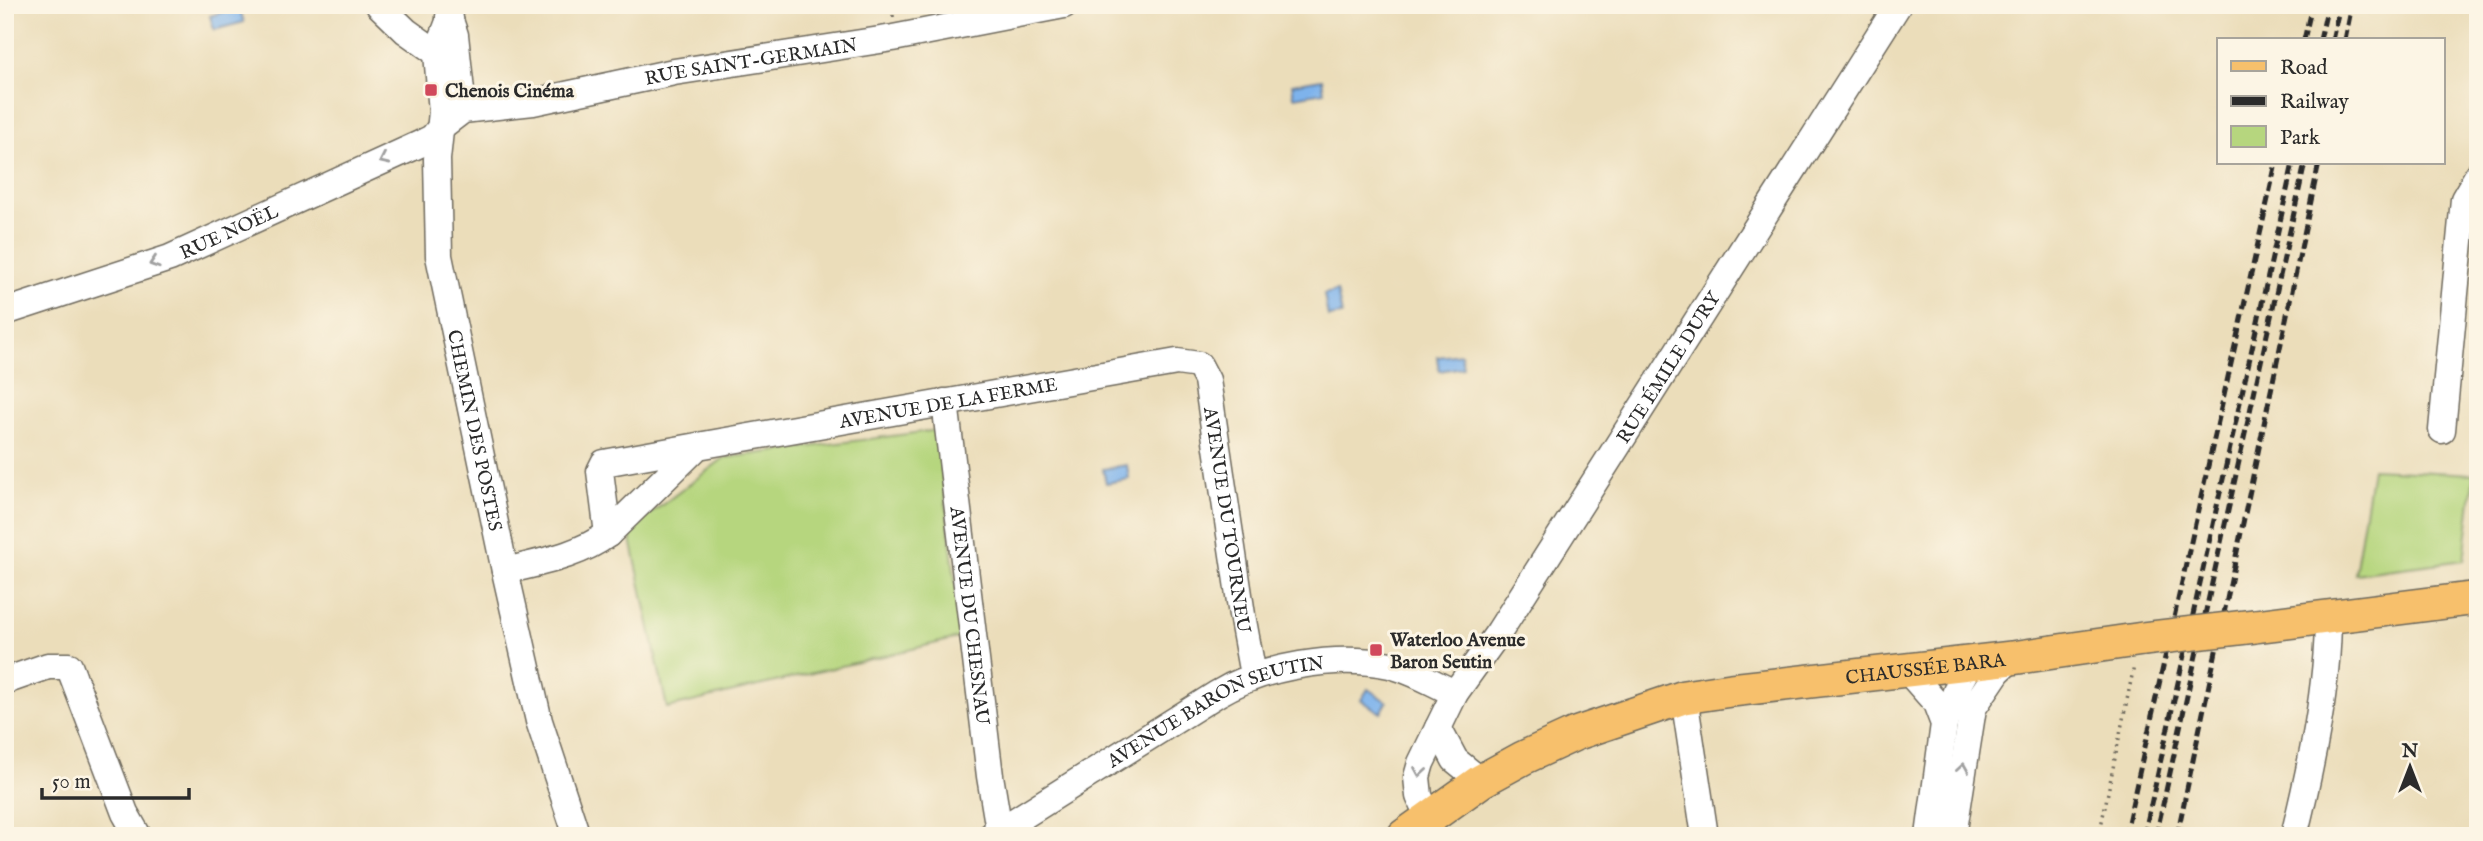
<svg xmlns="http://www.w3.org/2000/svg" width="2483" height="841" font-family="'IM FELL English',serif">
	<style>
		.green { fill: #b6d67e; stroke: #708054; stroke-width: 2 }
		.water { fill: #7eb3ec; stroke: #546f8c; stroke-width: 2 }
		.lines { fill: none; stroke-linecap: round; stroke-linejoin: round }
		.minor-casing { stroke: #6e695d; stroke-width: 29 }
		.major-casing { stroke: #6e695d; stroke-width: 36 }
		.path { stroke: #6e695d; stroke-width: 3.5; stroke-dasharray: 2 5; stroke-linecap: butt }
		.minor { stroke: #fff; stroke-width: 26 }
		.major { stroke: #f7c06c; stroke-width: 33 }
		.rail { stroke: #2b2b2b; stroke-width: 5; stroke-dasharray: 10 5; stroke-linecap: butt }
		.major-bridge-casing { stroke: #6e695d; stroke-width: 36; stroke-linecap: butt }
		.major-bridge { stroke: #f7c06c; stroke-width: 33 }
		.oneway { stroke: #a0a0a0 }
		.poi-dot { fill: #d1495b; stroke: #fcf5e5; stroke-width: 2.5 }
		.labels { text-anchor: middle; stroke-width: 6; stroke-linejoin: round; paint-order: stroke }
		.street-label { font-size: 19px; fill: #2b2b2b; stroke: #fcf5e5 }
		.poi-label { font-size: 19px; font-weight: bold; fill: #2b2b2b; stroke: #fcf5e5; text-anchor: start }
	</style>
	<rect width="100%" height="100%" fill="#fcf5e5"/>
	<filter id="ink" filterUnits="userSpaceOnUse"><feTurbulence type="fractalNoise" baseFrequency=".0143" numOctaves="2"/><feDisplacementMap in="SourceGraphic" scale="14" xChannelSelector="R" yChannelSelector="G"/><feConvolveMatrix kernelMatrix="1 2 1 2 8 2 1 2 1" color-interpolation-filters="sRGB"/></filter>
	<filter id="wash" filterUnits="userSpaceOnUse"><feTurbulence type="fractalNoise" baseFrequency=".00686" numOctaves="4" result="noise"/><feDisplacementMap in="SourceGraphic" scale="28" xChannelSelector="R" yChannelSelector="G"/><feGaussianBlur stdDeviation="1.57" result="paint"/><feColorMatrix in="noise" values="0 0 0 0 0 0 0 0 0 0 0 0 0 0 0 0 0 1.4 0 .05"/><feComposite in="paint" operator="in"/></filter>
	<g filter="url(#wash)">
		<rect width="100%" height="100%" fill="#ebddba"/>
		<g class="green">
			<path d="M937,430L962,637L667,708L629,530L724,458Z"/>
			<path d="M2372,469L2474,474L2464,560L2355,574Z"/>
		</g>
		<g class="water">
			<path d="M239,7L244,22L214,30L210,16Z"/>
			<path d="M1322,79L1324,92L1294,97L1292,84Z"/>
			<path d="M1337,291L1342,315L1328,317L1324,294Z"/>
			<path d="M1461,354L1463,367L1439,371L1437,357Z"/>
			<path d="M1127,465L1129,479L1106,483L1103,469Z"/>
			<path d="M1368,689L1387,702L1381,713L1361,700Z"/>
		</g>
	</g>
	<g filter="url(#ink)">
		<g class="lines">
			<defs>
				<g id="minor">
					<path d="M379,5L406,31L451,63"/>
					<path d="M449,17L455,35L463,110"/>
					<path id="s1" d="M450,19L437,53L442,112L437,159L439,256L505,571L539,721L577,836"/>
					<path id="s2" d="M5,312L170,258L422,143L432,138L442,126L463,110L533,102L674,72L893,38L1064,5"/>
					<path id="s3" d="M945,402L990,776L999,830"/>
					<path d="M2442,430L2464,199L2478,175"/>
					<path d="M608,534L600,471L604,463L698,446"/>
					<path id="s4" d="M505,571C540,562 578,556 608,534L698,446L1177,362L1199,365L1207,380L1242,615L1253,675"/>
					<path d="M1906,669L1936,703L1944,724L1929,836"/>
					<path d="M5,681L48,666H69L125,813L138,836"/>
					<path d="M1684,697L1705,836"/>
					<path d="M1944,724L1960,681L1970,663"/>
					<path d="M1438,728L1455,760L1481,781"/>
					<path id="s5" d="M1429,818L1419,796L1417,777L1421,763L1455,693L1499,632L1898,5"/>
					<path id="s6" d="M991,836L1217,694C1263,666 1336,654 1390,665C1412,670 1434,684 1455,693"/>
					<path d="M1953,836L1973,708L1998,671L2012,658"/>
					<path d="M2294,836C2311,767 2328,687 2328,617"/>
				</g>
				<g id="major">
					<path d="M2255,626L2478,598"/>
					<path id="s7" d="M1404,836L1481,781L1523,758L1575,734L1684,697L1731,690L2012,658L2143,639"/>
				</g>
			</defs>
			<use href="#minor" class="minor-casing"/>
			<use href="#major" class="major-casing"/>
			<g class="path">
				<path d="M893,17V5"/>
				<path d="M2099,836L2134,666"/>
			</g>
			<use href="#minor" class="minor"/>
			<use href="#major" class="major"/>
			<g class="rail">
				<path d="M2304,40L2312,5"/>
				<path d="M2320,40L2328,5"/>
				<path d="M2332,40L2340,5"/>
				<path d="M2345,40L2352,5"/>
				<path d="M2125,836L2276,163"/>
				<path d="M2144,836L2293,163"/>
				<path d="M2156,836L2305,163"/>
				<path d="M2177,836L2319,163"/>
			</g>
			<defs>
				<path id="major-bridge" d="M2143,639L2255,626"/>
			</defs>
			<use href="#major-bridge" class="major-bridge-casing"/>
			<use href="#major-bridge" class="major-bridge"/>
		</g>
		<defs><path id="oneway-chevron" d="M-2-3.5L2.5 0L-2 3.5" fill="none" stroke-width="1.6" stroke-linecap="round" stroke-linejoin="round" transform="scale(1.75)"/></defs>
		<g class="oneway">
			<use href="#oneway-chevron" transform="translate(384 160) rotate(155)"/>
			<use href="#oneway-chevron" transform="translate(154 263) rotate(162)"/>
			<use href="#oneway-chevron" transform="translate(1963 768) rotate(-81)"/>
			<use href="#oneway-chevron" transform="translate(1420 772) rotate(99)"/>
		</g>
	</g>
	<g class="poi-dot">
		<rect x="424" y="83" width="14" height="14" rx="3.5"/>
		<rect x="1369" y="643" width="14" height="14" rx="3.5"/>
	</g>
	<g class="labels">
		<g class="street-label">
			<text dy="7" stroke="none"><textPath href="#s2" startOffset="796">RUE SAINT-GERMAIN</textPath></text>
			<text dy="7" stroke="none"><textPath href="#s2" startOffset="238">RUE NOËL</textPath></text>
			<text dy="7" stroke="none"><textPath href="#s5" startOffset="525">RUE ÉMILE DURY</textPath></text>
			<text dy="7" stroke="none"><textPath href="#s4" startOffset="490">AVENUE DE LA FERME</textPath></text>
			<text dy="7" stroke="none"><textPath href="#s1" startOffset="418">CHEMIN DES POSTES</textPath></text>
			<text dy="7" stroke="none"><textPath href="#s4" startOffset="903">AVENUE DU TOURNEU</textPath></text>
			<text dy="7" stroke="none"><textPath href="#s3" startOffset="215">AVENUE DU CHESNAU</textPath></text>
			<text dy="7" stroke="none"><textPath href="#s7" startOffset="558">CHAUSSÉE BARA</textPath></text>
			<text dy="7" stroke="none"><textPath href="#s6" startOffset="259">AVENUE BARON SEUTIN</textPath></text>
		</g>
		<g class="poi-label">
			<text x="445" y="97">Chenois Cinéma</text>
			<text x="1390" y="646">Waterloo Avenue<tspan x="1390" dy="22">Baron Seutin</tspan></text>
		</g>
	</g>
	<rect width="2483" height="841" fill="none" stroke="#fcf5e5" stroke-width="28"/>
	<rect x="2217" y="38" width="228" height="126" fill="#fcf5e5" stroke="#a8a49b" stroke-width="2"/>
	<rect x="2231" y="61" width="35" height="10" fill="#f7c06c" stroke="#a8a49b" stroke-width="2"/>
	<text x="2280" y="74" font-size="21" fill="#2b2b2b">Road</text>
	<rect x="2231" y="96" width="35" height="10" fill="#2b2b2b" stroke="#a8a49b" stroke-width="2"/>
	<text x="2280" y="108" font-size="21" fill="#2b2b2b">Railway</text>
	<rect x="2231" y="126" width="35" height="21" fill="#b6d67e" stroke="#a8a49b" stroke-width="2"/>
	<text x="2280" y="144" font-size="21" fill="#2b2b2b">Park</text>
	<g transform="translate(2410 767)" stroke="#fcf5e5" stroke-width="5" paint-order="stroke">
	<path d="M0-5L12 26L0 18L-12 26Z" fill="#2b2b2b"/>
	<text y="-10" font-size="19" font-weight="bold" text-anchor="middle" fill="#2b2b2b">N</text>
	</g>
	<path d="M42 788v10h147v-10" fill="none" stroke="#2b2b2b" stroke-width="3.5"/>
	<text x="52" y="788" font-size="21" fill="#2b2b2b" stroke="#fcf5e5" stroke-width="5" paint-order="stroke">50 m</text>
</svg>
